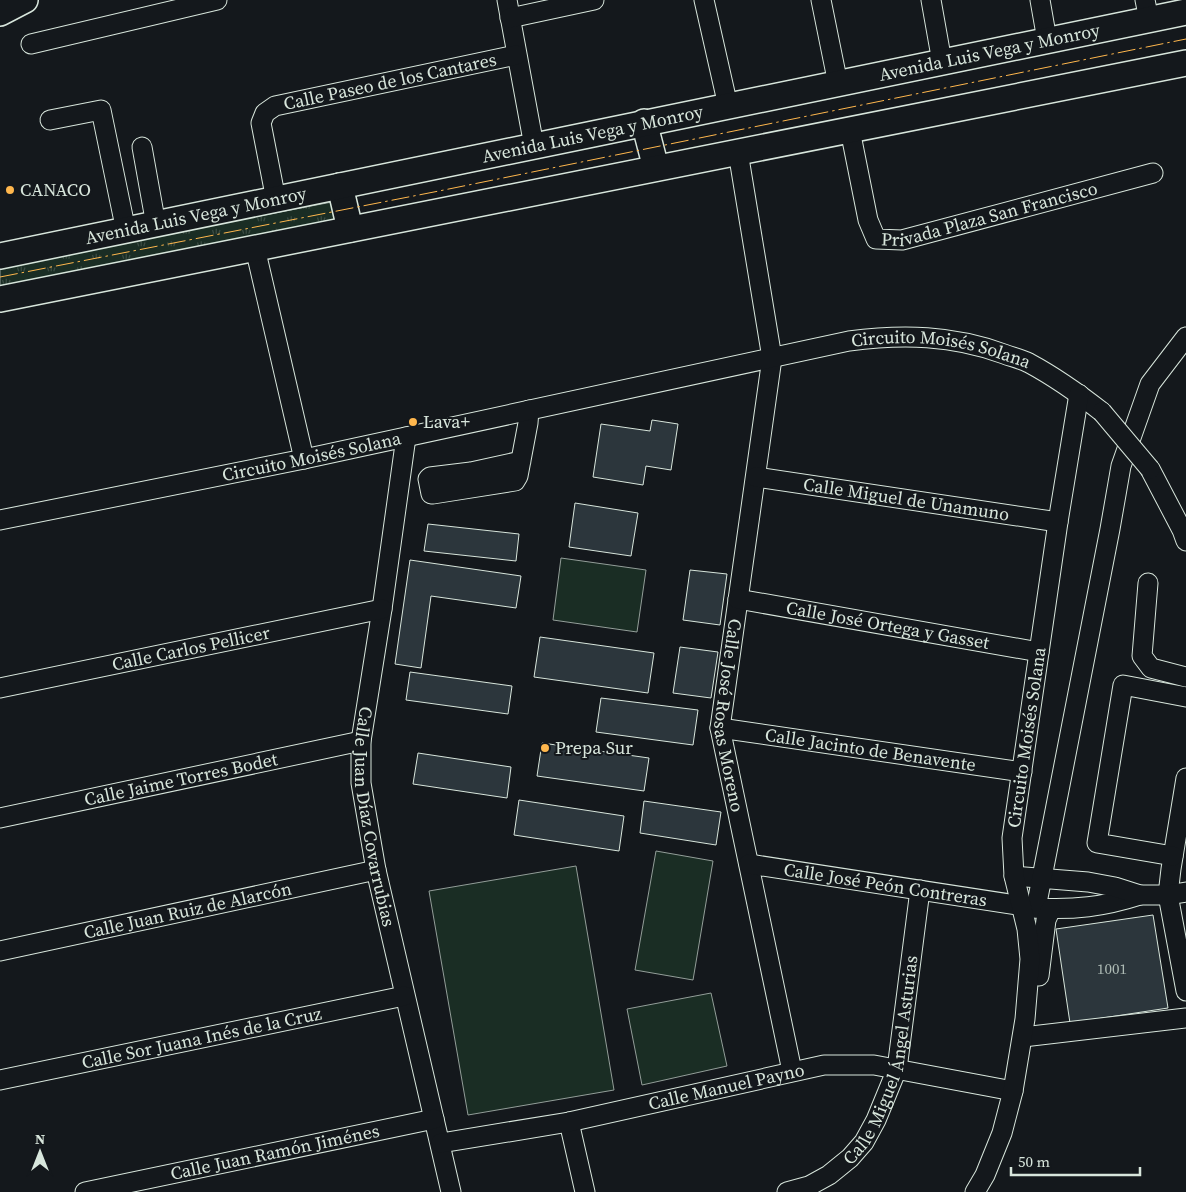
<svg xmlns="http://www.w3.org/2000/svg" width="1186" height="1192" font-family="'Source Serif 4',serif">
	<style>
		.grass { fill: url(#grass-tufts); stroke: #939e99 }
		.garden { fill: #1a2d24; stroke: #939e99 }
		.building { fill: #2c363c; stroke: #d8e6dc }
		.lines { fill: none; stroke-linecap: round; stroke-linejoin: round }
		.minor-casing { stroke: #d8e6dc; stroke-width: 21 }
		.major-casing { stroke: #d8e6dc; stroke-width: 28 }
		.minor { stroke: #14181c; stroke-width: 19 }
		.major { stroke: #14181c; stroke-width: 25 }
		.minor-bridge-casing { stroke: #d8e6dc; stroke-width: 21; stroke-linecap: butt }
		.minor-bridge { stroke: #14181c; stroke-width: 19 }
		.power { stroke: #ffb74d; stroke-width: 1; stroke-dasharray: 18 4 2.5 4; stroke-linecap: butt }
		.poi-dot { fill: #ffb74d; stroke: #14181c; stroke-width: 2 }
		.labels { text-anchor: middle; stroke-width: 4; stroke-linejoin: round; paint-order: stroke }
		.number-label { font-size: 15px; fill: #adbab4 }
		.street-label { font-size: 18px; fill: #d8e6dc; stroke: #14181c }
		.poi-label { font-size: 18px; fill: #d8e6dc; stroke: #14181c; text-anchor: start }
	</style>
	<defs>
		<pattern id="grass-tufts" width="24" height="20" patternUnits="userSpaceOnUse" patternTransform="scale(1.25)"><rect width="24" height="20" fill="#1a2d24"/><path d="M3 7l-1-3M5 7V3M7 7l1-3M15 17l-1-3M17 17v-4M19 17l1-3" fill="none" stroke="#3b4b43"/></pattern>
	</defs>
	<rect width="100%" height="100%" fill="#14181c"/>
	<path class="grass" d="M332,202L337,210L335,220L0,289V266Z"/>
	<g class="garden">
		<path d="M561,558L646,570L637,632L553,620Z"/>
		<path d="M656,851L713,861L693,980L635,970Z"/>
		<path d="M576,866L614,1090L468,1115L429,891Z"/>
		<path d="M711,993L727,1066L642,1085L627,1009Z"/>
	</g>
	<g class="building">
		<path d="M652,420L678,424L671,470L646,466L643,485L593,477L601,424L650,431Z"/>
		<path d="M575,503L638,513L631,556L569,547Z"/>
		<path d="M428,524L519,534L516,561L424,551Z"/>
		<path d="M410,560L521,576L516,608L431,596L421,668L395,664Z"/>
		<path d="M690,570L727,574L720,625L683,620Z"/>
		<path d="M540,637L654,653L648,693L534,677Z"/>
		<path d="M680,647L718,652L711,698L673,693Z"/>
		<path d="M410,672L512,686L508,714L406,700Z"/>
		<path d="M601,698L698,710L693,745L596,732Z"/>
		<path d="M542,743L649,758L644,791L537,776Z"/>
		<path d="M418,753L511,767L507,798L413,784Z"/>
		<path d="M519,800L624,816L619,851L514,835Z"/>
		<path d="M644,801L721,812L716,845L640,833Z"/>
		<path d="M1153,915L1168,1008L1070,1023L1056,929Z"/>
	</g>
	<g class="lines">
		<defs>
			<g id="minor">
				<path d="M507,0L534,146"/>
				<path d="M704,0L728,106"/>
				<path d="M821,0L838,84"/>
				<path d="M931,0L942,62"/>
				<path d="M1040,0L1047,40"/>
				<path d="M1145,0L1149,20"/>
				<path d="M510,18L594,0"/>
				<path d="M31,44L217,0"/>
				<path d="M50,120L101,110L126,231"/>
				<path id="s1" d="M850,130L868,220L876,239L902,240L1153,173"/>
				<path d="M142,147L156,225"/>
				<path id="s2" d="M738,152L772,358L720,728L792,1071"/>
				<path id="s3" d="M276,200L261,123L265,113L275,106L516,55"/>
				<path d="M255,248L304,459"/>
				<path id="s4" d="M406,437L382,609L361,741V783L376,870L451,1192"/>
				<path d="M521,461L471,472L430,477L428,479L431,494H433L515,481L518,476L528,423L529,410"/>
				<path d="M1150,469L1182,530L1186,541"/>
				<path id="s5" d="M756,477L1058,522"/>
				<path id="s6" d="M0,520L304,459L849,341C902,334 953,335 1004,354C1012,357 1021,359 1029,363C1055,377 1079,394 1102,412"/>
				<path d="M1148,583L1142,656L1151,668L1186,677"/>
				<path id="s7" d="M738,599L1039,652"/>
				<path id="s8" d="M0,688L382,609"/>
				<path id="s9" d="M720,728L1022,772"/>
				<path d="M1186,778L1171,869L1168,895L1186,991"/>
				<path id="s10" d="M0,818L361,741"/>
				<path d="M1173,856L1097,843L1123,685L1186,697"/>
				<path id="s11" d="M749,864L1036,908C1074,910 1103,907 1140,895"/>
				<path d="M1014,876L1088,882L1115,887L1140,895H1168L1186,892"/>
				<path d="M1036,908L1110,529L1121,466L1150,384L1186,337"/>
				<path id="s12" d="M0,951L376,870"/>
				<path d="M1039,976L1046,920L1051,909"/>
				<path d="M1023,1037L1186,1018"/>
				<path id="s13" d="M0,1080L404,996"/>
				<path d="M569,1122L585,1192"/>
				<path id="s14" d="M441,1143L569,1122L824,1065H874L1013,1091"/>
				<path id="s15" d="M85,1192L434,1119"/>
				<path id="s16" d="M787,1192L809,1186L829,1175L850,1158L864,1142L876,1120L897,1069L920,890"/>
				<path id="s17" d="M975,1192L985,1175L1002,1133L1013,1091L1025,1019L1030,959L1027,929L1014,876L1012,838L1058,522L1079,394"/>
			</g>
			<g id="major">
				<path d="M0,13L25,0"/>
				<path d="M644,122L656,168"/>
				<path d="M340,186L350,229"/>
				<path id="s18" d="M0,256C395,175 791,93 1186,12"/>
				<path d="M0,299L1186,63"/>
			</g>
		</defs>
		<use href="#minor" class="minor-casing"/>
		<use href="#major" class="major-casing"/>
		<use href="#minor" class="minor"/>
		<use href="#major" class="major"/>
		<defs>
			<path id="minor-bridge" d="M1102,412L1150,469"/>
		</defs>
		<use href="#minor-bridge" class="minor-bridge-casing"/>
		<use href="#minor-bridge" class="minor-bridge"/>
		<path class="power" d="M0,277L439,191L1186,39"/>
	</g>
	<g class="poi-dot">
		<circle cx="10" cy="190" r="5"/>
		<circle cx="413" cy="422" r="5"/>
		<circle cx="545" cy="748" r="5"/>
	</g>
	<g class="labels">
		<g class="number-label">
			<text x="1112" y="974">1001</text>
		</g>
		<g class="street-label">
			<text dy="6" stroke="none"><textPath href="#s18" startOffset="1010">Avenida Luis Vega y Monroy</textPath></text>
			<text dy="6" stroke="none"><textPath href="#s3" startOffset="219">Calle Paseo de los Cantares</textPath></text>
			<text dy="6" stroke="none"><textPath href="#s18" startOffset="605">Avenida Luis Vega y Monroy</textPath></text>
			<text dy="6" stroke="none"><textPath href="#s1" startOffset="229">Privada Plaza San Francisco</textPath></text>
			<text dy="6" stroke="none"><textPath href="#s18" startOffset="200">Avenida Luis Vega y Monroy</textPath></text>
			<text dy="6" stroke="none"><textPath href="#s6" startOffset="961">Circuito Moisés Solana</textPath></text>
			<text dy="6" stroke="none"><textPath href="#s6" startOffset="318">Circuito Moisés Solana</textPath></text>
			<text dy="6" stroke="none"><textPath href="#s5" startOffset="152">Calle Miguel de Unamuno</textPath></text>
			<text dy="6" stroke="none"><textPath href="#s7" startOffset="152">Calle José Ortega y Gasset</textPath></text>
			<text dy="6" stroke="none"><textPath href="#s8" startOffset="195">Calle Carlos Pellicer</textPath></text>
			<text dy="6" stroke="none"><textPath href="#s2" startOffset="570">Calle José Rosas Moreno</textPath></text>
			<text dy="6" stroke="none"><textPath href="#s17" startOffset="466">Circuito Moisés Solana</textPath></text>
			<text dy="6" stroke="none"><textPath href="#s9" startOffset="152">Calle Jacinto de Benavente</textPath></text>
			<text dy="6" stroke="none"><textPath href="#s10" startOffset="185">Calle Jaime Torres Bodet</textPath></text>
			<text dy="6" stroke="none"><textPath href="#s4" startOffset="384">Calle Juan Díaz Covarrubias</textPath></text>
			<text dy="6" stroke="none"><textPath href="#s11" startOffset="138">Calle José Peón Contreras</textPath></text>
			<text dy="6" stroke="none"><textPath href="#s12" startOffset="192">Calle Juan Ruiz de Alarcón</textPath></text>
			<text dy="6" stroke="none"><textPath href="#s13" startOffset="206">Calle Sor Juana Inés de la Cruz</textPath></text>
			<text dy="6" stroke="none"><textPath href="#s16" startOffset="178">Calle Miguel Ángel Asturias</textPath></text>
			<text dy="6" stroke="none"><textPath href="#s14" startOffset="291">Calle Manuel Payno</textPath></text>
			<text dy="6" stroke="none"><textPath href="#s15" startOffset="194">Calle Juan Ramón Jiménes</textPath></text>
		</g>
		<g class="poi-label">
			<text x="20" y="196">CANACO</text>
			<text x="423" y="428">Lava+</text>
			<text x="555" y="754">Prepa Sur</text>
		</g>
	</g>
	<g transform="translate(40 1152)" stroke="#14181c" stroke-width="4" paint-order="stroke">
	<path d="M0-4L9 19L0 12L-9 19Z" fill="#d8e6dc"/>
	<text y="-8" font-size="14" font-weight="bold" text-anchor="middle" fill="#d8e6dc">N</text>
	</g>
	<path d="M1011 1167v8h129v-8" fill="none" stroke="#d8e6dc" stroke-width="2.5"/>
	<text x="1018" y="1167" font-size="15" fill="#d8e6dc" stroke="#14181c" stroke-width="4" paint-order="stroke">50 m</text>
</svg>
